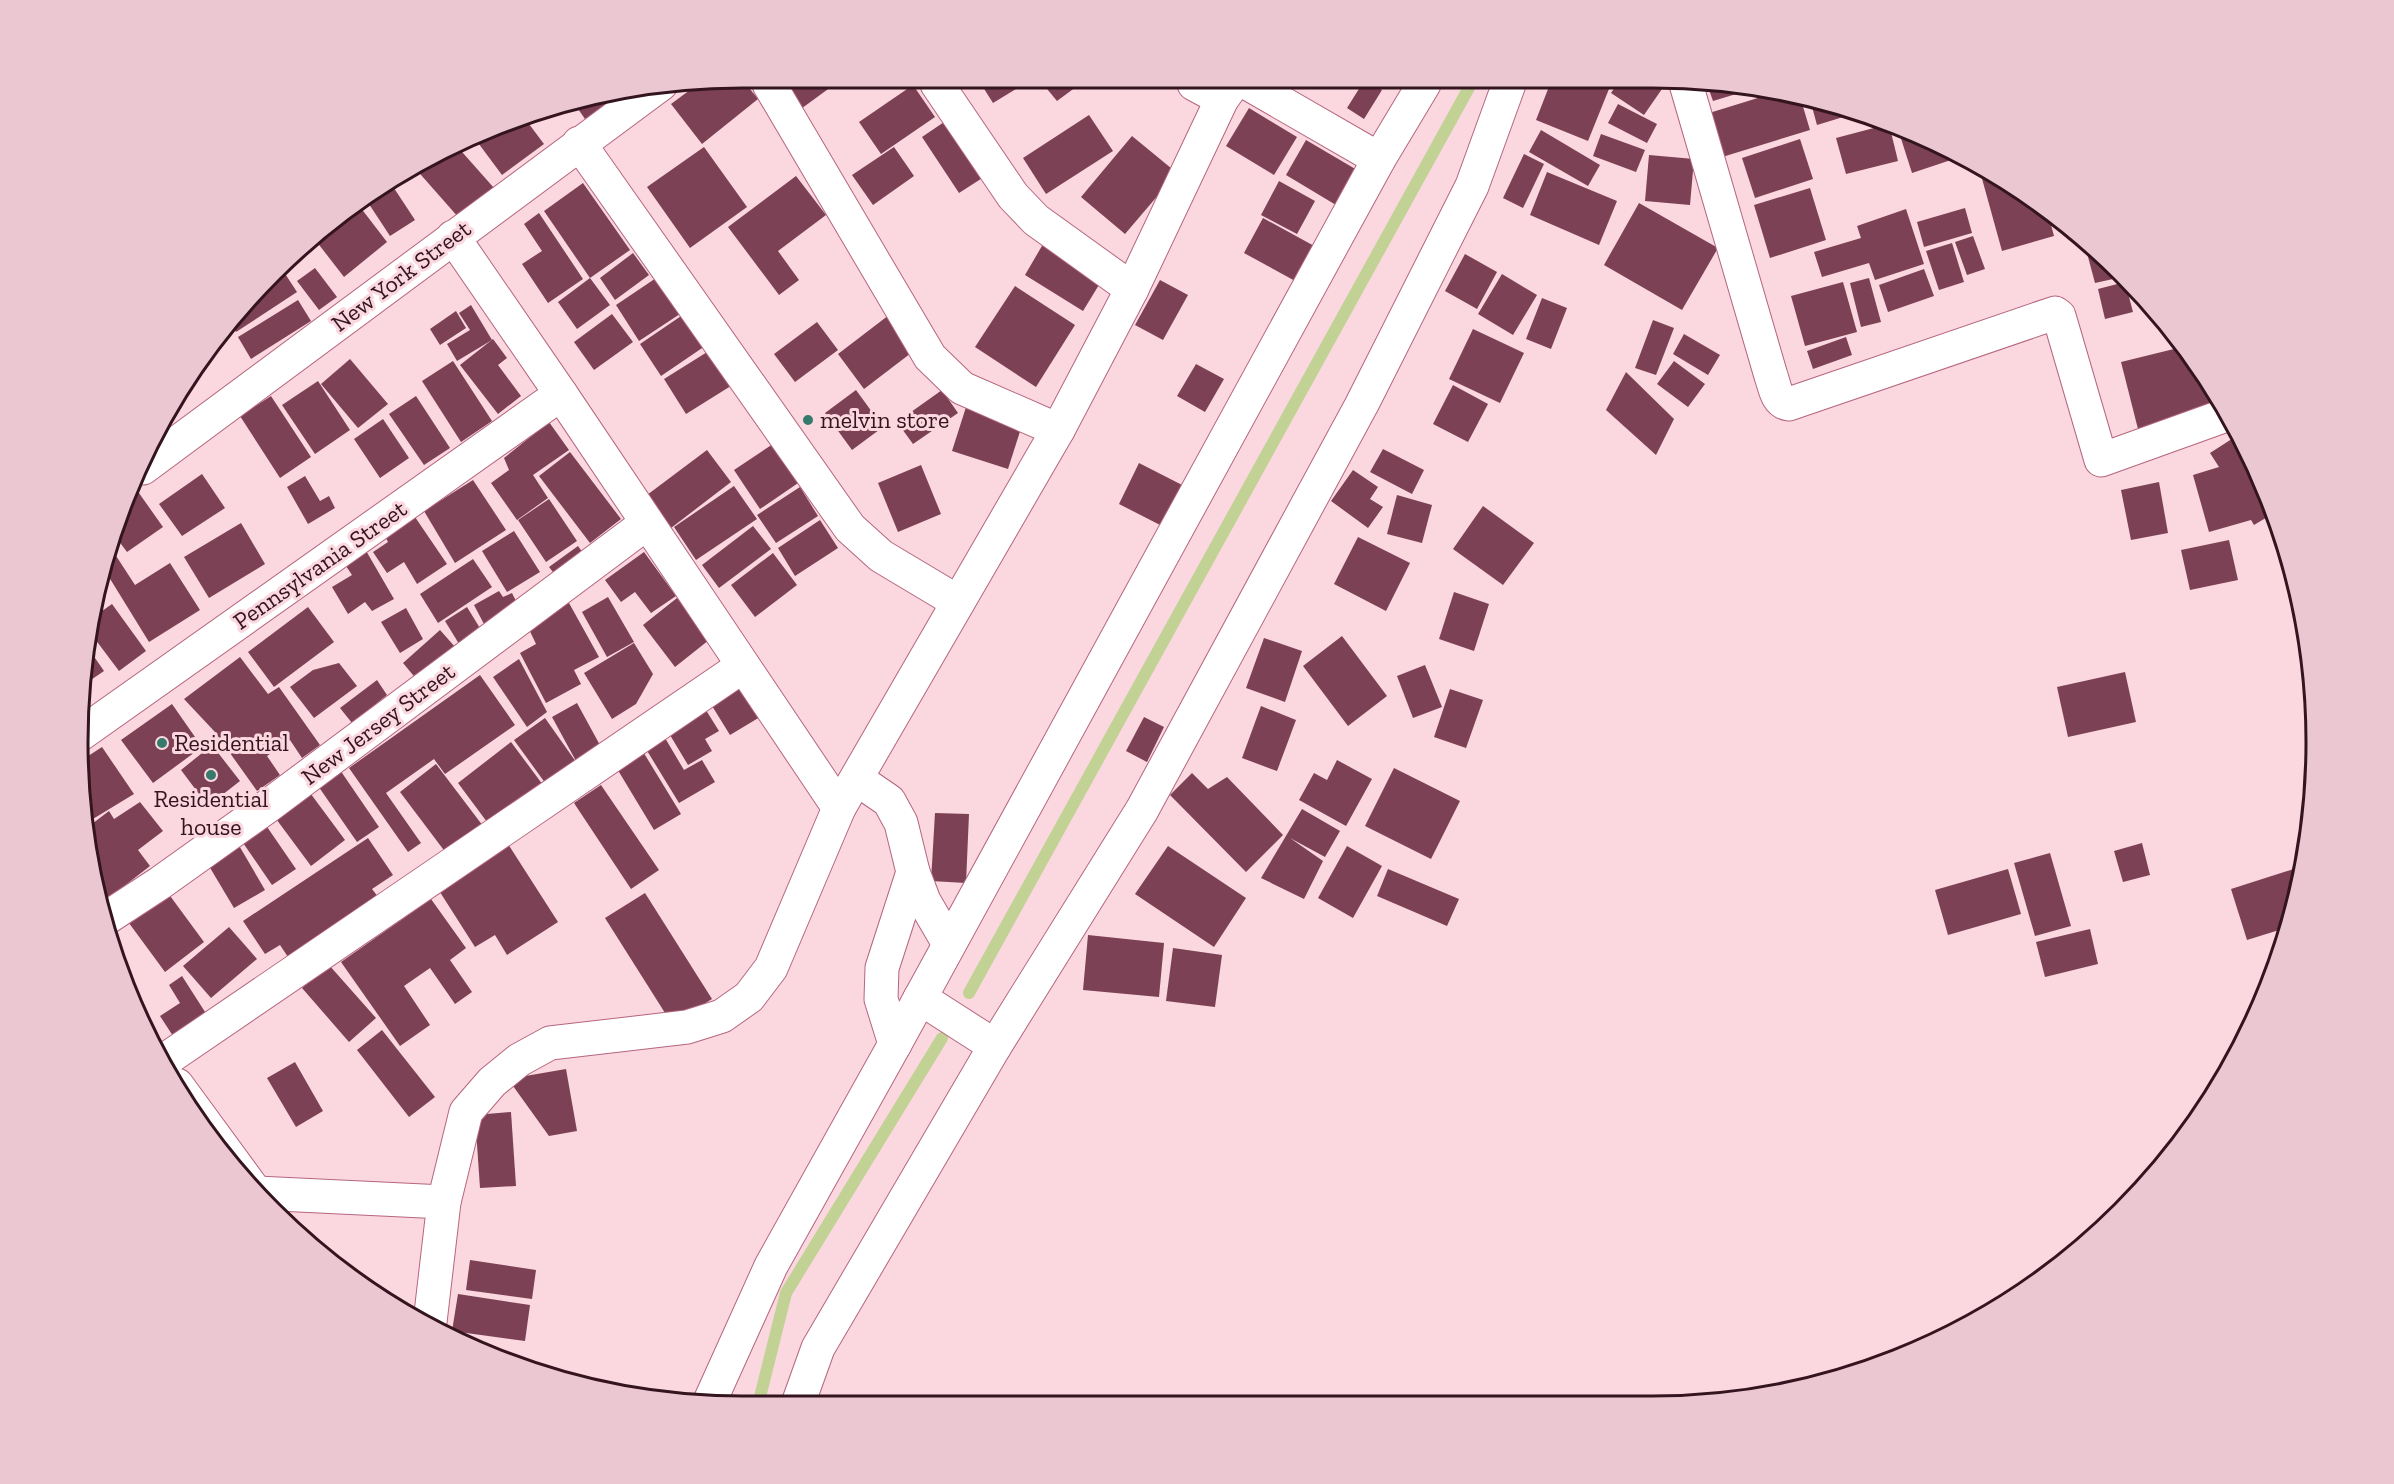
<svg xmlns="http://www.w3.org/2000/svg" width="2394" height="1484" font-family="'Zilla Slab',serif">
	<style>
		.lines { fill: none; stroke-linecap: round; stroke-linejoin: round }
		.stream { stroke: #c2d294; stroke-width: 12 }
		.building { fill: #7c4154 }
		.minor-casing { stroke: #b5667f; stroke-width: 35 }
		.minor { stroke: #fff; stroke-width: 33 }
		.poi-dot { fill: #367a6e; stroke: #fbd7e0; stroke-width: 2 }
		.labels { text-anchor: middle; stroke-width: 6; stroke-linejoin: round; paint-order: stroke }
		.street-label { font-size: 24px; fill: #33141f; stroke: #fbd7e0 }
		.poi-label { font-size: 24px; fill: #33141f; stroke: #fbd7e0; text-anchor: start }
		.rim { fill: none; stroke: #33141f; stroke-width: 3 }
	</style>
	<rect width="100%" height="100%" fill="#fbd7e0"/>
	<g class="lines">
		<g class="stream">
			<path d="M969,993L1471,84"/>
			<path d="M759,1401L786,1293L942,1038"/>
		</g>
	</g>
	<g class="building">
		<path d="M698,84H746L758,99L702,144L671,104Z"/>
		<path d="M772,84H835L794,114Z"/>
		<path d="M981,84H1024L993,103Z"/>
		<path d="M1043,84H1080L1057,101Z"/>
		<path d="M1362,84H1370L1382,90L1364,119L1347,108Z"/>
		<path d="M1550,84H1611L1588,141L1536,120Z"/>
		<path d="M1617,84H1660L1664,86L1644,115L1611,93Z"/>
		<path d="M1707,84H1738L1756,88L1713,101Z"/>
		<path d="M913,85L935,117L881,154L859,122Z"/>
		<path d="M624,91L585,119L574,103Z"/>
		<path d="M1774,93L1801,100L1810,130L1719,158L1706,114Z"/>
		<path d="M1811,103L1853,114L1817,125Z"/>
		<path d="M1618,104L1657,124L1647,143L1608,123Z"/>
		<path d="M1249,108L1297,137L1274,175L1226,146Z"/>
		<path d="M1089,115L1113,151L1046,194L1023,158Z"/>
		<path d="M523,116L544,144L502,175L473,136Z"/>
		<path d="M950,118L987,175L959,193L922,137Z"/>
		<path d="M1889,124L1898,161L1846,174L1836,138Z"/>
		<path d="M1897,126L1906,128L1954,156V159L1912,173Z"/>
		<path d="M1541,130L1600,165L1588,186L1529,152Z"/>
		<path d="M1601,134L1645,150L1636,172L1593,156Z"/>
		<path d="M1132,136L1177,173L1125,234L1081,197Z"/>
		<path d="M1800,139L1813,179L1755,198L1742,158Z"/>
		<path d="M1306,140L1357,170L1336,205L1286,175Z"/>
		<path d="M455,144L494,188L459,218L414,167Z"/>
		<path d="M704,147L747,207L690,248L647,187Z"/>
		<path d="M894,147L914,176L873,205L852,175Z"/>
		<path d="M1524,154L1544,164L1523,208L1503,198Z"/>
		<path d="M1649,155L1694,159L1690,205L1645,201Z"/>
		<path d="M1547,172L1617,201L1599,245L1530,215Z"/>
		<path d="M1985,174L2047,210L2054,236L2002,251L1981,175Z"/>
		<path d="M796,176L826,215L778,251L799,280L779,295L728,227Z"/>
		<path d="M1279,181L1315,201L1297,234L1261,215Z"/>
		<path d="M390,182L415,220L390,236L365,198Z"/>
		<path d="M583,183L630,250L590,278L544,211Z"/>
		<path d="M1810,188L1826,240L1770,258L1754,205Z"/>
		<path d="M357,203L387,242L344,277L313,237L338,215Z"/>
		<path d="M1639,203L1718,248L1682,310L1604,265Z"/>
		<path d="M1965,208L1972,233L1924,247L1917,222Z"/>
		<path d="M1906,209L1924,264L1875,280L1869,263L1822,277L1814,252L1861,238L1857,226Z"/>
		<path d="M539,213L583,279L548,303L522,264L542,251L524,224Z"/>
		<path d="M1263,218L1316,247L1297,282L1244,253Z"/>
		<path d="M1973,236L1985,269L1967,275L1955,242Z"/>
		<path d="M1046,239L1105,275L1083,311L1025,275Z"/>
		<path d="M2084,242L2097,253L2122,277L2095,283Z"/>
		<path d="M1952,243L1964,282L1939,290L1926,251Z"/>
		<path d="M633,253L649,275L615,300L600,278Z"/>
		<path d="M1465,254L1497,272L1477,309L1445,291Z"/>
		<path d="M280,266L297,292L236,332L231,323Z"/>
		<path d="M315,268L337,297L319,310L297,281Z"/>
		<path d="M1924,269L1934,296L1888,312L1879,285Z"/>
		<path d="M662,274L686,310L639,341L616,305Z"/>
		<path d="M1502,274L1537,295L1513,335L1478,314Z"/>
		<path d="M590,278L610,305L577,329L558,302Z"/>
		<path d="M1869,278L1881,322L1861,327L1850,283Z"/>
		<path d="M1160,280L1188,295L1163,340L1135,325Z"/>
		<path d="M1843,282L1857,332L1805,346L1791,296Z"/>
		<path d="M2125,282L2133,312L2105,319L2098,289Z"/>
		<path d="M1015,286L1075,325L1036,387L975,347Z"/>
		<path d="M1542,298L1567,308L1551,349L1526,339Z"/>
		<path d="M298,300L311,321L251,359L238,337Z"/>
		<path d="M471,305L492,340L457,361L447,344L470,330L459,313Z"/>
		<path d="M456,311L466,328L440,345L430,329Z"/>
		<path d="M687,312L708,344L661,376L640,344Z"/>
		<path d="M612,314L633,342L594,370L574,342Z"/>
		<path d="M889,315L915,350L864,389L838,354Z"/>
		<path d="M1653,320L1674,328L1656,375L1635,368Z"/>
		<path d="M817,322L838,350L795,382L774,354Z"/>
		<path d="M1473,329L1524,353L1500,403L1449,379Z"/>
		<path d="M1684,334L1720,355L1708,375L1673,354Z"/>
		<path d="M1846,337L1852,355L1813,369L1807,351Z"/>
		<path d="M493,339L507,358L498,365L521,396L498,414L460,365Z"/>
		<path d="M2182,347L2226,408L2139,433L2121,362Z"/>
		<path d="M712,349L734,384L686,414L664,379Z"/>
		<path d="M350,359L388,404L358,428L321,384Z"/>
		<path d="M453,361L492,421L461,442L422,381Z"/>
		<path d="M1674,361L1705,384L1688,407L1657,384Z"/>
		<path d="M1196,364L1224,379L1205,412L1177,396Z"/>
		<path d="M1626,372L1674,419L1656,455L1606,410Z"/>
		<path d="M318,381L350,430L315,454L282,405Z"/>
		<path d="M1453,385L1488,404L1468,442L1433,424Z"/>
		<path d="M856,390L883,427L852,450L825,413Z"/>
		<path d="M942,390L958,413L913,444L897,422Z"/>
		<path d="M271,396L311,457L280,478L240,416Z"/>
		<path d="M416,396L450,448L424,465L389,414Z"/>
		<path d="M967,404L1023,422L1008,469L952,451Z"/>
		<path d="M383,419L409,458L380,478L354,439Z"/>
		<path d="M549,422L569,450L533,475L548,498L517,520L491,483L509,470L504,458Z"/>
		<path d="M2238,435L2274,513L2254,525L2251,520L2209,532L2193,475L2219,467L2210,453Z"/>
		<path d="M779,440L804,479L760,509L734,470Z"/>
		<path d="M1383,449L1424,470L1412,494L1370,472Z"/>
		<path d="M707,450L731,482L671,528L647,495Z"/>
		<path d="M570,452L621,519L590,543L539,476Z"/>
		<path d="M1139,463L1186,487L1166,528L1119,504Z"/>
		<path d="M921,465L941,514L898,532L878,483Z"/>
		<path d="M1353,470L1378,487L1370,499L1383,507L1368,528L1331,501Z"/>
		<path d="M202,474L225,508L182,536L159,504Z"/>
		<path d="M305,476L320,501L329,496L335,508L308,524L287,487Z"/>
		<path d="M473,480L506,530L455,563L424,511Z"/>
		<path d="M2159,482L2168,533L2131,540L2121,490Z"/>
		<path d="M134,486L163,527L127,552L112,532Z"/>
		<path d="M734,486L757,519L696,560L674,527Z"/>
		<path d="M800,487L818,516L776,543L757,515Z"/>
		<path d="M1397,495L1432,505L1422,543L1387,534Z"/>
		<path d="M549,499L577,541L546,562L518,520Z"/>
		<path d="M1483,506L1534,543L1503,585L1453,549Z"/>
		<path d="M415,517L447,564L417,584L404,562L387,573L373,552L388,542L385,536Z"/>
		<path d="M820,520L838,548L795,576L778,548Z"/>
		<path d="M241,523L265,564L209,598L184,557Z"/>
		<path d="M753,526L771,549L719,588L702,565Z"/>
		<path d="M514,531L540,572L507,592L482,551Z"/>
		<path d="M1358,537L1410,563L1386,611L1334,584Z"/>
		<path d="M2229,540L2238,580L2190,590L2181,550Z"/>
		<path d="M109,545L135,585L170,563L200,610L149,642L104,569Z"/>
		<path d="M578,546L588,560L560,581L549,567Z"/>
		<path d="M365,549L394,599L372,611L365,602L348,614L332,587L352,575L344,563Z"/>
		<path d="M644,552L676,596L651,613L635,592L621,602L605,580Z"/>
		<path d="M773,553L797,585L755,617L731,585Z"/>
		<path d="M473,559L492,587L438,623L420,594Z"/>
		<path d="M499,591L503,597L512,593L519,607L485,626L474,605Z"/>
		<path d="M1454,592L1489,604L1474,651L1439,639Z"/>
		<path d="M608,597L634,642L607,657L582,612Z"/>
		<path d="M677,598L709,640L675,667L643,625Z"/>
		<path d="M569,603L599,657L574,670L581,684L546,703L520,653L536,644L527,625Z"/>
		<path d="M112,604L146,651L119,671L89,631L92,618Z"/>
		<path d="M308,607L334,642L274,687L248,652Z"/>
		<path d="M467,607L486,638L464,652L445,621Z"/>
		<path d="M406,608L423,639L400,653L381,622Z"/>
		<path d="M440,630L456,648L418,681L403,663Z"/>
		<path d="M1342,636L1387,696L1348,726L1303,666Z"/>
		<path d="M1264,638L1302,651L1285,702L1246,688Z"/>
		<path d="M634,643L653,674L636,704L612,719L584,673Z"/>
		<path d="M86,645L104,671L82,686L84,655Z"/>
		<path d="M240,657L268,694L279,687L320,745L302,758L290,740L267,756L280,775L257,791L215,732L184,699Z"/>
		<path d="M519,659L547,712L527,727L493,677Z"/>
		<path d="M339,663L357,686L314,718L290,687L313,670Z"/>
		<path d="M1425,665L1442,707L1413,718L1397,676Z"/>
		<path d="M2125,672L2136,722L2068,737L2057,687Z"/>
		<path d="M480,675L515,725L445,774L434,759L386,793L421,843L408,852L349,768Z"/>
		<path d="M377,680L387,695L352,723L340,708Z"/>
		<path d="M739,682L760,717L730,735L709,701Z"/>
		<path d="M1450,689L1483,700L1466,748L1434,737Z"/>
		<path d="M577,703L601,747L576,761L552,717Z"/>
		<path d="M172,704L202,747L153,783L121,740Z"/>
		<path d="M1261,706L1296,720L1277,771L1242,758Z"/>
		<path d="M704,707L719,731L705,739L712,751L688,765L667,730Z"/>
		<path d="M1144,717L1164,727L1147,762L1126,751Z"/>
		<path d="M545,718L581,769L551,791L514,740Z"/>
		<path d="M665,738L684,770L702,760L715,782L679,803L646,749Z"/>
		<path d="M511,742L543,785L490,826L458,783Z"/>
		<path d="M212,745L240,781L208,806L181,770Z"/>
		<path d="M102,747L134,794L83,825L79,762Z"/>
		<path d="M642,750L681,814L654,830L616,767Z"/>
		<path d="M1337,760L1372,779L1346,826L1299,800L1314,773L1327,780Z"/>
		<path d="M436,764L483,826L446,853L400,792Z"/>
		<path d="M338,767L379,827L357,842L316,783Z"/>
		<path d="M1394,768L1460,801L1431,859L1365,826Z"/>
		<path d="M1192,773L1208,789L1227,777L1283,835L1246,872L1170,795Z"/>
		<path d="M601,785L659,870L631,889L574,803Z"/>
		<path d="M305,786L345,840L311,866L271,812Z"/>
		<path d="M140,802L163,831L138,850L150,866L101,904L84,830L109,811L114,819Z"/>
		<path d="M1302,809L1340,831L1325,857L1290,838L1323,861L1304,899L1261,878Z"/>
		<path d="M935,813L969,814L966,883L931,881Z"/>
		<path d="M263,821L296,869L272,885L239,837Z"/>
		<path d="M234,837L265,890L234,908L203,856Z"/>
		<path d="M368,838L393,875L372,889L382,902L292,963L280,945L265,954L243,921Z"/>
		<path d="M2142,843L2150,875L2123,882L2114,851Z"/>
		<path d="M508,844L558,922L507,955L495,935L475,947L438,889Z"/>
		<path d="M1168,846L1246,898L1214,947L1135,894Z"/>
		<path d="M1347,846L1382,866L1353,918L1318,898Z"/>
		<path d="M2050,853L2071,926L2035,936L2014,863Z"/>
		<path d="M2297,868L2300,875L2293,914L2289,927L2247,940L2231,889Z"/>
		<path d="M1388,869L1459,899L1447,926L1377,896Z"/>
		<path d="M2008,869L2021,914L1948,935L1935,890Z"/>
		<path d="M165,889L204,942L165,972L126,919Z"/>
		<path d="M645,893L712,999L672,1024L605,918Z"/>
		<path d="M431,899L466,948L450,960L472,992L455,1004L430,968L404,986L430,1025L400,1046L341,962Z"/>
		<path d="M229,927L257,959L211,998L183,966Z"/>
		<path d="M2090,929L2098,964L2045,977L2036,942Z"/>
		<path d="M1088,935L1164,943L1159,997L1083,990Z"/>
		<path d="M1173,948L1222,955L1215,1007L1166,1001Z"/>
		<path d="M329,965L376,1018L349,1042L302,988Z"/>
		<path d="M182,976L207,1015L173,1036L160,1016L180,1003L169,985Z"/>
		<path d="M382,1030L435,1097L409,1117L357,1050Z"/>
		<path d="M295,1062L323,1111L296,1127L267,1078Z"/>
		<path d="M566,1069L577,1131L549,1136L508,1079Z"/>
		<path d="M511,1112L516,1186L480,1188L475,1115Z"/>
		<path d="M470,1260L536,1270L532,1299L466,1290Z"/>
		<path d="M458,1294L530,1305L525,1341L452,1331Z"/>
	</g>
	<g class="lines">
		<defs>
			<g id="minor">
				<path d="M769,84L930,357L962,388L1058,430"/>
				<path d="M937,84L1013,196L1036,220L1132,289"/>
				<path d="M1194,84L1222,99"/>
				<path d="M1249,84L1379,159"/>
				<path d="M1686,84L1771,376C1775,387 1776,402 1789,404L2055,313L2059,316L2101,460L2229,414"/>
				<path d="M579,143L850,528L881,556L958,602"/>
				<path d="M453,237L561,394L839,808"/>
				<path d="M143,468L661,84"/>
				<path d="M78,736L561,394"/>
				<path d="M857,779L889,801L901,823L913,872L924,901L949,944"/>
				<path d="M105,919L160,883L268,806L647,523"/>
				<path d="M920,998L995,1046"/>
				<path d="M895,1044L881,999L882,968L913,872"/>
				<path d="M165,1060L743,666"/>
				<path d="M177,1085L251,1186"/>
				<path d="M257,1193L444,1202"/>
				<path d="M430,1322L444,1202L466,1112L492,1082L519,1060L550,1043L687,1027L722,1016L749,997L771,968L839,808L1058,430L1132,289L1222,99L1233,84"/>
				<path d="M710,1401L771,1266L895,1044L1379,159L1424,84"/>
				<path d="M799,1401L818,1348L995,1046L1142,810L1362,404L1472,186L1509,84"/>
			</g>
		</defs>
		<use href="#minor" class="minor-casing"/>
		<use href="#minor" class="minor"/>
	</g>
	<g class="poi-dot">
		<circle cx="808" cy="420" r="6"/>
		<circle cx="162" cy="743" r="6"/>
		<circle cx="211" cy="775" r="6"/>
	</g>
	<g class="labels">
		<g class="street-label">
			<text transform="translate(401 276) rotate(-37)" y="8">New York Street</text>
			<text transform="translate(320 565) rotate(-35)" y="8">Pennsylvania Street</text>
			<text transform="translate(378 724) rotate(-37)" y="8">New Jersey Street</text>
		</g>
		<g class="poi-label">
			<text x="820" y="428">melvin store</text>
			<text x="174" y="751">Residential</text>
			<text x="211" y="807" text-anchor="middle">Residential<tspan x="211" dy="28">house</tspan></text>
		</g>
	</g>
	<path d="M0 0H2394V1484H0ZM742 88H1652A654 654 0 0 1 2306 742V742A654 654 0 0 1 1652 1396H742A654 654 0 0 1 88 742V742A654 654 0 0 1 742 88Z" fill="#ebc7d1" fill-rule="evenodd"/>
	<path class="rim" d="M742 88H1652A654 654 0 0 1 2306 742V742A654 654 0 0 1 1652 1396H742A654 654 0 0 1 88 742V742A654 654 0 0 1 742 88Z"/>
</svg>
